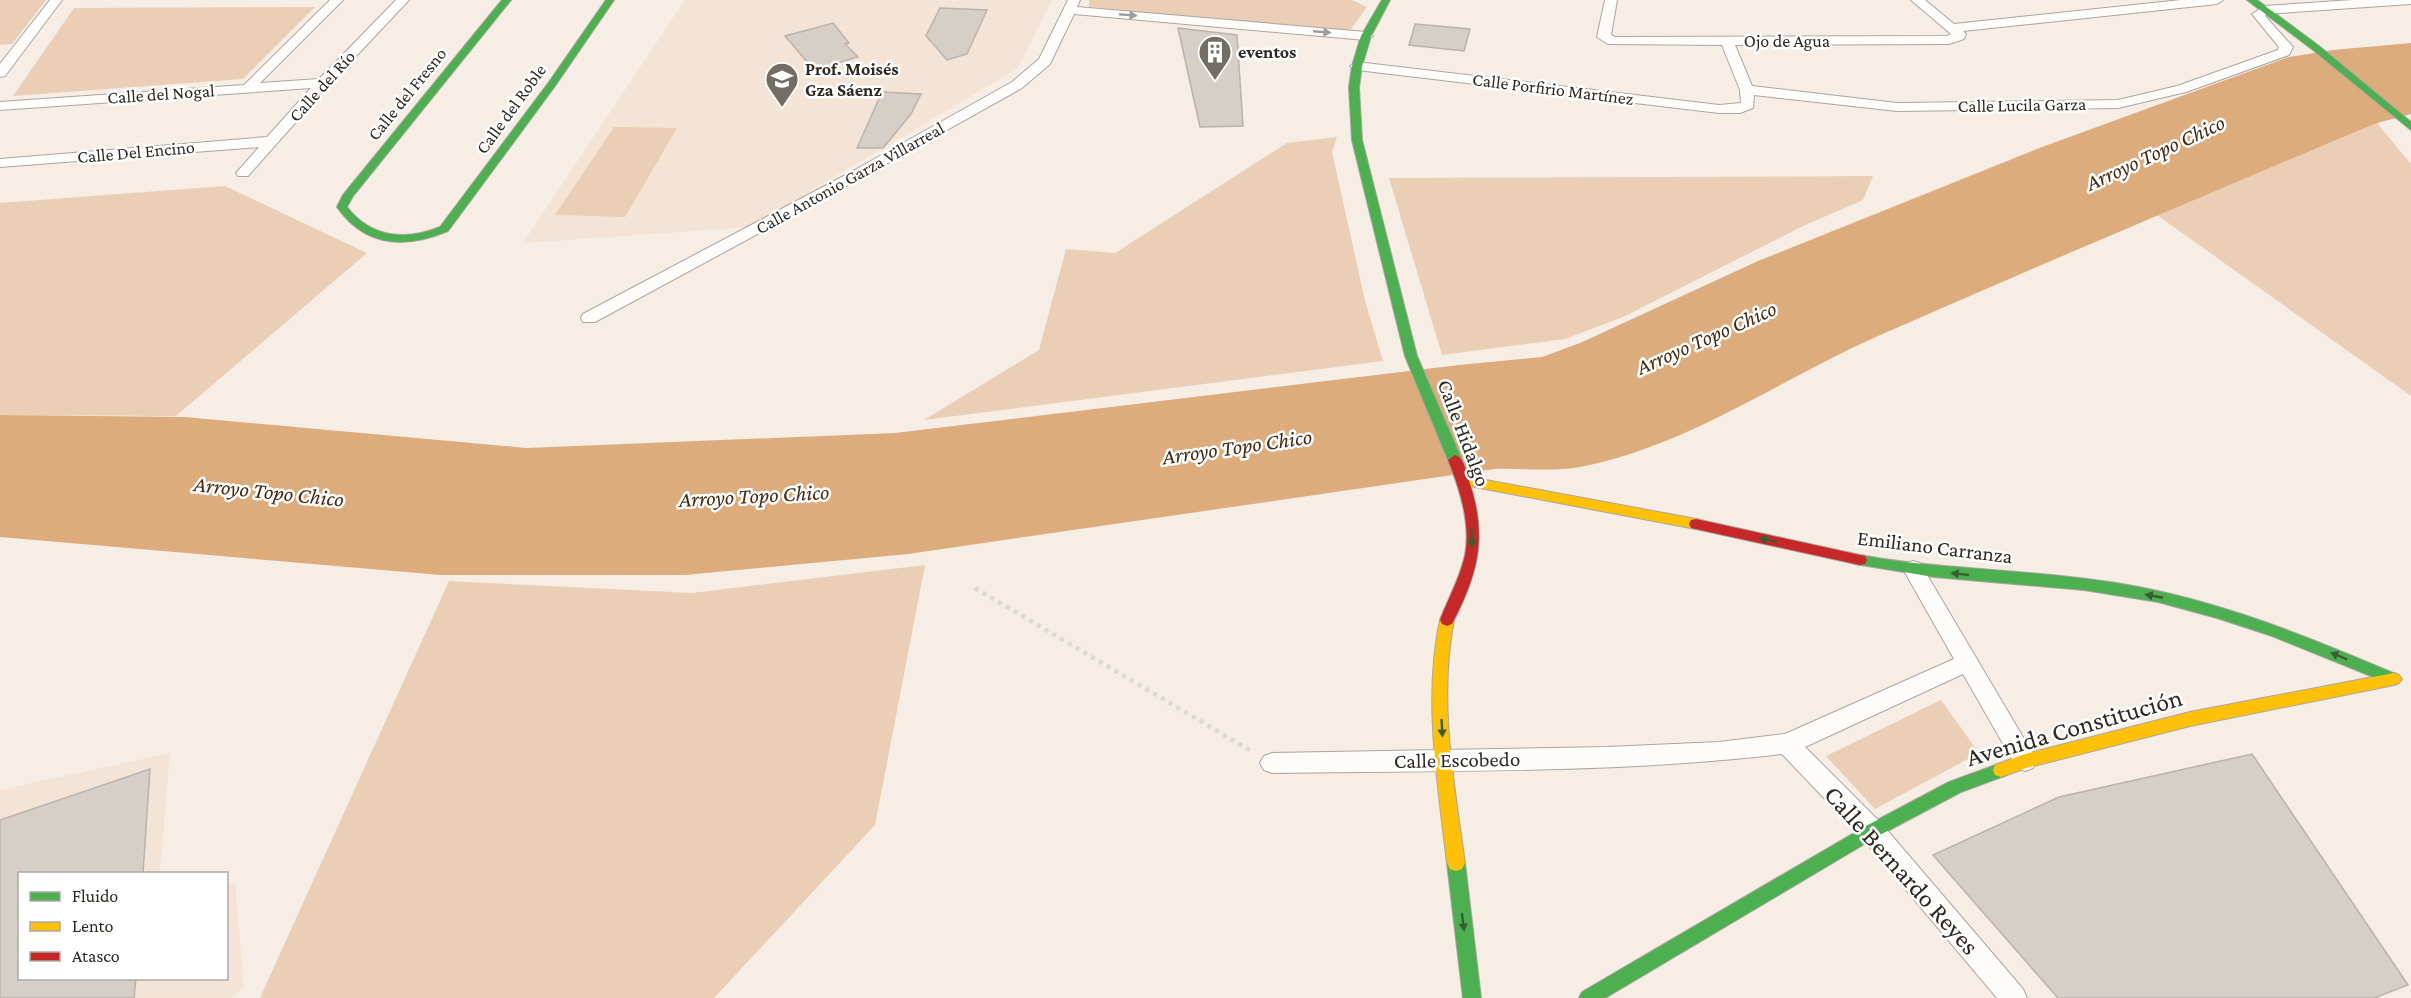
<svg xmlns="http://www.w3.org/2000/svg" width="2411" height="998" font-family="'Crimson Pro',serif">
	<style>
		.built { fill: #f4e4d5 }
		.green { fill: #eaceb5 }
		.water { fill: #dcac7d }
		.building { fill: #d6cfc8; stroke: #bab2ac; stroke-width: 1.5 }
		.lines { fill: none; stroke-linecap: round; stroke-linejoin: round }
		.lane-casing { stroke: #aca59f; stroke-width: 10 }
		.street-casing { stroke: #aca59f; stroke-width: 2 }
		.fast-casing { stroke: #aca59f; stroke-width: 2 }
		.slow-casing { stroke: #aca59f; stroke-width: 2 }
		.jam-casing { stroke: #aca59f; stroke-width: 2 }
		.path { stroke: #dbd8d5; stroke-width: 4.5; stroke-dasharray: 4 5; stroke-linecap: butt }
		.lane { stroke: #fefcfb; stroke-width: 8 }
		.street { fill: #fefcfb; fill-rule: evenodd }
		.fast { fill: #4caf50; fill-rule: evenodd }
		.slow { fill: #ffc107; fill-rule: evenodd }
		.jam { fill: #c62828; fill-rule: evenodd }
		.oneway { fill: #a09d99 }
		.oneway2 { fill: #3a5e34 }
		.labels { text-anchor: middle; stroke-width: 5; stroke-linejoin: round; paint-order: stroke }
		.far-street-label { font-size: 18px; fill: #2e2822; stroke: #fff }
		.far-poi-label { font-size: 18px; font-weight: bold; fill: #2e2822; stroke: #fff; text-anchor: start }
		.street-label { font-size: 21px; fill: #2e2822; stroke: #fff }
		.water-label { font-size: 22px; font-style: italic; fill: #44290d; stroke: #fff }
		.near-street-label { font-size: 26px; fill: #2e2822; stroke: #fff }
	</style>
	<rect width="100%" height="100%" fill="#f6ede5"/>
	<g class="built">
		<path d="M685,0H1052L1018,68L750,227L523,243Z"/>
		<path d="M170,753L160,873L20,874V978H226L227,886L235,883L244,989L231,998H0V790Z"/>
	</g>
	<g class="green">
		<path d="M0,0H46L12,44L0,45Z"/>
		<path d="M1089,0H1352L1367,7L1349,32L1089,7Z"/>
		<path d="M315,7L243,79L13,96L74,8Z"/>
		<path d="M2377,123L2411,164V396L2157,215Z"/>
		<path d="M614,127L677,128L625,217L555,215Z"/>
		<path d="M1337,137L1332,152L1365,301L1383,361L924,420L1039,350L1066,249L1115,253L1287,143Z"/>
		<path d="M1873,176L1863,200L1803,226L1623,317L1565,339L1442,355L1389,178Z"/>
		<path d="M225,186L367,253L176,416L0,415V203Z"/>
		<path d="M925,565L875,825L714,998H260L449,581L692,593Z"/>
		<path d="M1941,700L1979,753L1875,809L1826,756Z"/>
	</g>
	<path class="water" d="M2411,43V114L2377,123C2210,193 2044,263 1878,336C1781,379 1686,447 1580,467C1553,472 1521,468 1494,469L908,554L685,575H441L0,537V415L185,417L526,448L895,433L1459,365L1542,357L1580,343L1758,261L2042,147L2289,57L2333,50Z"/>
	<g class="building">
		<path d="M940,8L987,10L967,54L947,60L926,36Z"/>
		<path d="M833,23L849,43L845,44L858,57L814,70L785,36Z"/>
		<path d="M1415,24L1470,29L1464,51L1409,45Z"/>
		<path d="M1178,28L1237,35L1243,126L1200,127Z"/>
		<path d="M882,92L921,94L911,114L883,148H857Z"/>
		<path d="M2252,754L2408,985L2374,998H2058L1933,855L2059,797Z"/>
		<path d="M150,769L143,873H20V978H136L134,998H0V820Z"/>
	</g>
	<g class="lines">
		<defs>
			<path id="lane" d="M2265,10L2411,0"/>
			<g id="street">
				<path d="M50,0H62L5,76L0,77V64Z"/>
				<path d="M330,0H343L260,83L319,79L396,0H409L328,86L248,176H238L236,173L259,147L0,167V159L267,137L311,88L0,110V102L244,85Z"/>
				<path d="M1068,0H1080L1077,7L1366,32L1373,36L1366,40L1074,14L1050,64L1022,88L863,177L595,322H583L581,318L583,314L853,171L1012,82L1039,59Z"/>
				<path d="M1605,0H1617L1611,35L1615,37L1947,36L1951,34L1911,0H1925L1954,24L2181,0H2223L2217,4L1963,31L1966,34L1964,39L1949,44L1735,45L1752,86L1897,103L2118,100L2177,86L2278,50L2279,47L2252,14L2265,6L2271,10L2265,16L2293,47L2289,55L2186,92L2118,108L1897,111L1754,95L1753,108L1740,113H1719L1357,70L1350,66L1357,62L1719,105L1741,103L1740,90L1722,45L1608,44L1597,37Z"/>
				<path d="M1913,561L1920,563L2033,754L2037,761L2033,768L2025,771L2017,768L1963,674L1805,747L1881,823L2023,989L2027,998H1997L1863,839L1782,754C1614,774 1442,770 1272,773L1264,770L1260,763L1264,756L1272,753L1607,747L1719,742L1785,734L1954,659L1903,569L1906,563Z"/>
			</g>
			<g id="fast">
				<path d="M502,0H511L353,196L347,207C371,238 406,241 440,227L549,82L606,0H614L555,86L448,231C405,249 365,247 337,207L343,195Z"/>
				<path d="M1382,0H1390L1371,36L1362,66L1359,87L1362,140L1417,356L1462,460L1455,465L1448,460L1405,356L1352,140L1349,87L1352,66L1361,36Z"/>
				<path d="M2247,0H2257L2319,46L2411,122V130L2313,50Z"/>
				<path d="M1860,555C1947,571 2035,569 2122,584C2218,600 2309,637 2398,675L2401,679L2398,683L2393,685L2272,636L2217,618L2158,602L2084,590L1934,577L1855,564L1853,560L1855,556Z"/>
				<path d="M2001,763L2007,765L2009,770L2007,775L1961,792L1878,836L1605,998H1579L1582,992L1866,826L1949,782Z"/>
				<path d="M1456,855L1462,857L1465,863L1481,998H1463L1447,863L1450,857Z"/>
			</g>
			<g id="slow">
				<path d="M1464,476L1696,519L1701,520L1703,524L1701,528L1696,529L1459,484L1457,481Z"/>
				<path d="M1447,614L1452,616L1454,620C1438,699 1454,784 1465,863L1462,869L1456,871L1450,869L1447,863C1438,784 1423,699 1440,620L1442,616Z"/>
				<path d="M2394,673L2399,675L2402,679L2399,683L2394,685L2190,726L2026,768L2001,777L1995,775L1993,770L1995,765L2025,754L2190,712Z"/>
			</g>
			<g id="jam">
				<path d="M1455,455C1464,458 1466,470 1468,478C1488,535 1479,572 1452,624L1447,626L1442,624L1440,620C1448,599 1460,578 1465,555C1471,524 1460,489 1448,460Z"/>
				<path d="M1696,519L1860,555L1865,556L1867,560L1865,564L1860,565L1691,528L1689,524L1691,520Z"/>
			</g>
		</defs>
		<use href="#lane" class="lane-casing"/>
		<use href="#street" class="street-casing"/>
		<use href="#fast" class="fast-casing"/>
		<use href="#slow" class="slow-casing"/>
		<use href="#jam" class="jam-casing"/>
		<path class="path" d="M975,588L1253,752"/>
		<use href="#lane" class="lane"/>
		<use href="#street" class="street"/>
		<use href="#fast" class="fast"/>
		<use href="#slow" class="slow"/>
		<use href="#jam" class="jam"/>
	</g>
	<defs><path id="oneway-solid" d="M-6-.8H1V-3.2L6.5 0L1 3.2V.8H-6Z" transform="scale(1.5)"/></defs>
	<g class="oneway">
		<use href="#oneway-solid" transform="translate(1128 15) rotate(5)"/>
		<use href="#oneway-solid" transform="translate(1322 32) rotate(5)"/>
	</g>
	<g class="oneway2">
		<use href="#oneway-solid" transform="translate(1472 538) rotate(89)"/>
		<use href="#oneway-solid" transform="translate(1768 540) rotate(-168)"/>
		<use href="#oneway-solid" transform="translate(1960 574) rotate(-174)"/>
		<use href="#oneway-solid" transform="translate(2154 596) rotate(-169)"/>
		<use href="#oneway-solid" transform="translate(2339 656) rotate(-157)"/>
		<use href="#oneway-solid" transform="translate(1442 728) rotate(87)"/>
		<use href="#oneway-solid" transform="translate(1463 922) rotate(83)"/>
	</g>
	<defs>
		<symbol id="building-pin" viewBox="-11 -11 22 30"><path d="M0 17L-7.5 6A9.5 9.5 0 1 1 7.5 6Z" fill="#746d66" stroke="#fff"/><path d="M-4-6H4V6H1V3H-1V6H-4ZM-2.5-4.3h1.7v1.8h-1.7ZM.8-4.3h1.7v1.8H.8ZM-2.5-1h1.7V.8h-1.7ZM.8-1h1.7V.8H.8Z" fill="#fff"/></symbol>
		<symbol id="school-pin" viewBox="-11 -11 22 30"><path d="M0 17L-7.5 6A9.5 9.5 0 1 1 7.5 6Z" fill="#746d66" stroke="#fff"/><path d="M0-5L7-2L0 1L-7-2ZM-4 1L0 2.5L4 1V4Q0 6-4 4Z" fill="#fff"/></symbol>
	</defs>
	<g fill-rule="evenodd">
		<use href="#building-pin" x="1196" y="33" width="38" height="52"/>
		<use href="#school-pin" x="763" y="60" width="38" height="52"/>
	</g>
	<g class="labels">
		<g class="far-street-label">
			<text x="1787" y="47">Ojo de Agua</text>
			<text transform="translate(322 86) rotate(-48)" y="6">Calle del Río</text>
			<text transform="translate(1553 89) rotate(7)" y="6">Calle Porfirio Martínez</text>
			<text transform="translate(161 94) rotate(-4)" y="6">Calle del Nogal</text>
			<text transform="translate(407 94) rotate(-51)" y="6">Calle del Fresno</text>
			<text transform="translate(2022 105) rotate(-1)" y="6">Calle Lucila Garza</text>
			<text transform="translate(511 109) rotate(-54)" y="6">Calle del Roble</text>
			<text transform="translate(136 152) rotate(-5)" y="6">Calle Del Encino</text>
			<text transform="translate(850 178) rotate(-29)" y="6">Calle Antonio Garza Villarreal</text>
		</g>
		<g class="far-poi-label">
			<text x="1238" y="58">eventos</text>
			<text x="805" y="75">Prof. Moisés<tspan x="805" dy="21">Gza Sáenz</tspan></text>
		</g>
		<g class="street-label">
			<text transform="translate(1464 433) rotate(69)" y="7">Calle Hidalgo</text>
			<text transform="translate(1935 547) rotate(7)" y="7">Emiliano Carranza</text>
			<text transform="translate(1457 760) rotate(-1)" y="7">Calle Escobedo</text>
		</g>
		<g class="water-label">
			<text transform="translate(2155 152) rotate(-25)" y="8">Arroyo Topo Chico</text>
			<text transform="translate(1706 337) rotate(-24)" y="8">Arroyo Topo Chico</text>
			<text transform="translate(1237 446) rotate(-8)" y="8">Arroyo Topo Chico</text>
			<text transform="translate(269 491) rotate(6)" y="8">Arroyo Topo Chico</text>
			<text transform="translate(754 495) rotate(-3)" y="8">Arroyo Topo Chico</text>
		</g>
		<g class="near-street-label">
			<text transform="translate(2074 727) rotate(-16)" y="9">Avenida Constitución</text>
			<text transform="translate(1902 870) rotate(48)" y="9">Calle Bernardo Reyes</text>
		</g>
	</g>
	<rect x="18" y="872" width="210" height="108" fill="#ffffff" stroke="#aba9a7" stroke-width="1.5"/>
	<rect x="30" y="892" width="30" height="9" fill="#4caf50" stroke="#aba9a7" stroke-width="1.5"/>
	<text x="72" y="902" font-size="18" fill="#2e2822">Fluido</text>
	<rect x="30" y="922" width="30" height="9" fill="#ffc107" stroke="#aba9a7" stroke-width="1.5"/>
	<text x="72" y="932" font-size="18" fill="#2e2822">Lento</text>
	<rect x="30" y="952" width="30" height="9" fill="#c62828" stroke="#aba9a7" stroke-width="1.5"/>
	<text x="72" y="962" font-size="18" fill="#2e2822">Atasco</text>
</svg>
